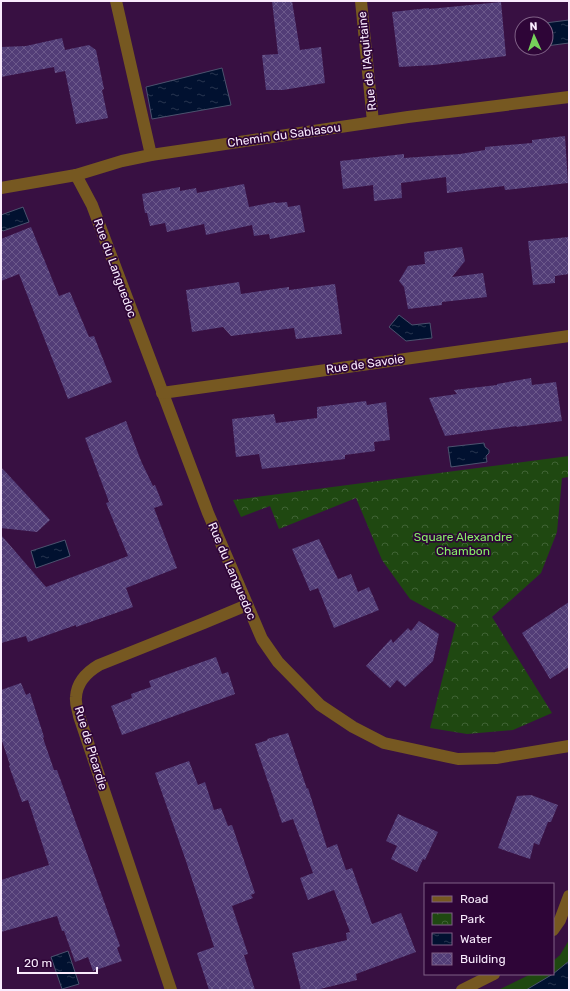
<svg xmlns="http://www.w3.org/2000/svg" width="570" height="991" font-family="Rubik,sans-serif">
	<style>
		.grass { fill: #1f4811 }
		.park { fill: url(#park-crowns) }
		.water { fill: url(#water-ripples); stroke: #4b526e }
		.building { fill: url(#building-cross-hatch) }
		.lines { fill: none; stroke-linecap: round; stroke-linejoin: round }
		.minor { stroke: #765821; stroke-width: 12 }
		.labels { text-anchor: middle; stroke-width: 3.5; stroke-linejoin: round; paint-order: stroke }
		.street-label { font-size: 12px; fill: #f9ebfd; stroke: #2e0537 }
		.park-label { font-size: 12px; fill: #87ee68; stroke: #2e0537 }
	</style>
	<defs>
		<pattern id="park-crowns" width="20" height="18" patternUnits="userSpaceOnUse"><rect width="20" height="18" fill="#1f4811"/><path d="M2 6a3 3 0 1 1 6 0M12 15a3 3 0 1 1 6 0" fill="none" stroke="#406335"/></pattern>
		<pattern id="water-ripples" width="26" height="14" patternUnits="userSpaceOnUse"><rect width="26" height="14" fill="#011130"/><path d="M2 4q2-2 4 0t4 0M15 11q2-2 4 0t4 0" fill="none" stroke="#27344f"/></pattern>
		<pattern id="building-cross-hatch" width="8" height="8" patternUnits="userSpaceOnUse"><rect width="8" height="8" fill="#523d77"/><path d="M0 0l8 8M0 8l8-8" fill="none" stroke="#6c598b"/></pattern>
	</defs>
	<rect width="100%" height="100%" fill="#381042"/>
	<path class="grass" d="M569,940V990H498L531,974H553V961L560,955Z"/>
	<path class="park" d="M569,456V477L562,478L557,532L541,573L492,617L552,713L513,730L467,734L430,728L456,624L410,599L382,560L356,498L279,529L270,506L241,517L233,500Z"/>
	<g class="water">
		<path d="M569,20V43L546,46V24H537Z"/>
		<path d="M222,68L231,105L152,119L146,87Z"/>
		<path d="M23,207L29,222L3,231L1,229V215Z"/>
		<path d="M399,315L412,325L430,323L432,338L406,341L389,327Z"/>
		<path d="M484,443L485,447L489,450V453L486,456L487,462L451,467L448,447Z"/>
		<path d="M65,540L70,556L36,568L31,551Z"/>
		<path d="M68,951L79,984L62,989L51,957Z"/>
		<path d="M569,961V990H526L553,974Z"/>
	</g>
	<g class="building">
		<path d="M272,1H292L300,50L321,47L325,83L283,90H266L262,55L278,54Z"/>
		<path d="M501,2L506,56L434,65L399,67L392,12L429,8V9Z"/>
		<path d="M62,38L65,50L89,45L96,50L104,89L102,90L108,118L76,124L65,71L55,73L54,67L1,77V47L26,46Z"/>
		<path d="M565,136L568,183L505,190L504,186L447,193L446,177L401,183L402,198L374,201L373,185L343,189L340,161L404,154V158L460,154L485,150V147L532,143V140Z"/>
		<path d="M244,184L249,207L275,202L276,203L287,202L288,207L300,205L305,232L270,239L269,234L254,236L252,225L206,235L204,224L167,232L165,223L150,226L147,213H145L142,194L180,187V191L196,188L197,193Z"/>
		<path d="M31,227L59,296L70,292L89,337L94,336L112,382L68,399L19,274L1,281V239Z"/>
		<path d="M569,237V274L555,276V283L533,285L528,241Z"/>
		<path d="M462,247L465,261L452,277L483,273L487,297L442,302V305L408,309L404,287L399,281L408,266L425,264L424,252Z"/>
		<path d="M239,282L241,294L289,287V290L335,284L342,334L296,339L294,328L231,336L223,327L192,332L186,290Z"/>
		<path d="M531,378L532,385L556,382L562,421L516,427L517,426L445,436L429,398L457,394L454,390L497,385V384Z"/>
		<path d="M366,401L367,405L386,402L390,440L374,442L375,451L345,455V459L262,469L259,454L236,457L232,419L274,414L276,423L317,418V407Z"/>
		<path d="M126,421L141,461L153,486L155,485L163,505L154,508L177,568L126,588L133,607L76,627V625L28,642L26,636L1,643V535L46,587L128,556L106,503L109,502L85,438Z"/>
		<path d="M1,467L50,520L37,532L1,528Z"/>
		<path d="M319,539L338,579L351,574L358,592L369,587L379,610L334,628L318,588L310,591L292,549Z"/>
		<path d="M569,602V667L550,679L522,633Z"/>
		<path d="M419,621L439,634L433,661L405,687L397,680L390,688L366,666L391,639L393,643L408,628L411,631Z"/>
		<path d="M216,657L222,674L228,672L235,694L122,735L111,706L132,698L131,694L151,687L149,681Z"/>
		<path d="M21,683L26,695L30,693L44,737L43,738L54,770H57L120,946L117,948L122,961L93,971L88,957L75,962L64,931H62L57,916L1,932V880L49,865L28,800L22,802L9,766L10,765L1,738V690Z"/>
		<path d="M288,733L307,789L308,788L327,848L337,844L346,870L352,868L372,924L401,913L416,952L356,974L357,980L316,990H301L292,953L347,940L346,933L350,932L334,890L308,900L300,878L313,873L293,819L282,823L255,744L268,740L267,739Z"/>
		<path d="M189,761L198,785L205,782L214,810L221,808L228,826L232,825L255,893L251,895L253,898L232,906L248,954L244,955L255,990H209L197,953L214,947L186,861L155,773Z"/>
		<path d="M531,795L558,805L551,822H548L539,845L534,843L530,859L498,848L517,796Z"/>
		<path d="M398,814L438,832L425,860L423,859L417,872L391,859L397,846L386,841Z"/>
	</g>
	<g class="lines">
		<g class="minor">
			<path d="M116,1L151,155"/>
			<path d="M361,1L373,122"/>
			<path d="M76,175L92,205L208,513L262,639L278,662L320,705L353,727L384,743L458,759L496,758L569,746"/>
			<path d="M1,188L76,175L122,161L151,155L408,117L569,97"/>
			<path d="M162,393L569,336"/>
			<path d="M553,930L560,920L569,896"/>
			<path d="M171,990L79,716C78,710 75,703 76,697C77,682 87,672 99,665L204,623L247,605"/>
			<path d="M462,990L494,974"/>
		</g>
	</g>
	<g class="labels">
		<g class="street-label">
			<text transform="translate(367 61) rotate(-96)" y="4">Rue de l'Aquitaine</text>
			<text transform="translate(284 135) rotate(-8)" y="4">Chemin du Sablasou</text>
			<text transform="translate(115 268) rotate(70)" y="4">Rue du Languedoc</text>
			<text transform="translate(365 364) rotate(-8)" y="4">Rue de Savoie</text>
			<text transform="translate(232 571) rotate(67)" y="4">Rue du Languedoc</text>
			<text transform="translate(91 748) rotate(73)" y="4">Rue de Picardie</text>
		</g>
		<g class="park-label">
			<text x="463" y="541">Square Alexandre<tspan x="463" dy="14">Chambon</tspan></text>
		</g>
	</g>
	<rect width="570" height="991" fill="none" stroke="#f9ebfd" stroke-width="4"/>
	<rect x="424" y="883" width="130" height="92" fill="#2e0537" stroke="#7f6186"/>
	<rect x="432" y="896" width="20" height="6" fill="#765821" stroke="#7f6186"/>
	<text x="460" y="903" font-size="12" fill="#f9ebfd">Road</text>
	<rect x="432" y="913" width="20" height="12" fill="url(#park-crowns)" stroke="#7f6186"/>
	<text x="460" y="923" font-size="12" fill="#f9ebfd">Park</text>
	<rect x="432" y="933" width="20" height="12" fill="url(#water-ripples)" stroke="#7f6186"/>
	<text x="460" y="943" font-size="12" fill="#f9ebfd">Water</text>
	<rect x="432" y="953" width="20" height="12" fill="url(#building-cross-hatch)" stroke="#7f6186"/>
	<text x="460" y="963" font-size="12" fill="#f9ebfd">Building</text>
	<g transform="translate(534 36) rotate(357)"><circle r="19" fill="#2e0537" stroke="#7f6186"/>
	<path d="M0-3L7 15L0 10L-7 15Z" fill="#76d25a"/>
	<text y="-6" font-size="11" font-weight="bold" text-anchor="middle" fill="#f9ebfd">N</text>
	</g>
	<path d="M18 967v6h79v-6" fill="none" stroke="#f9ebfd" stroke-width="2"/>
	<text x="24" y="967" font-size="12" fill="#f9ebfd" stroke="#2e0537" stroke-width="3" paint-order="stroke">20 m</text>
</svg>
